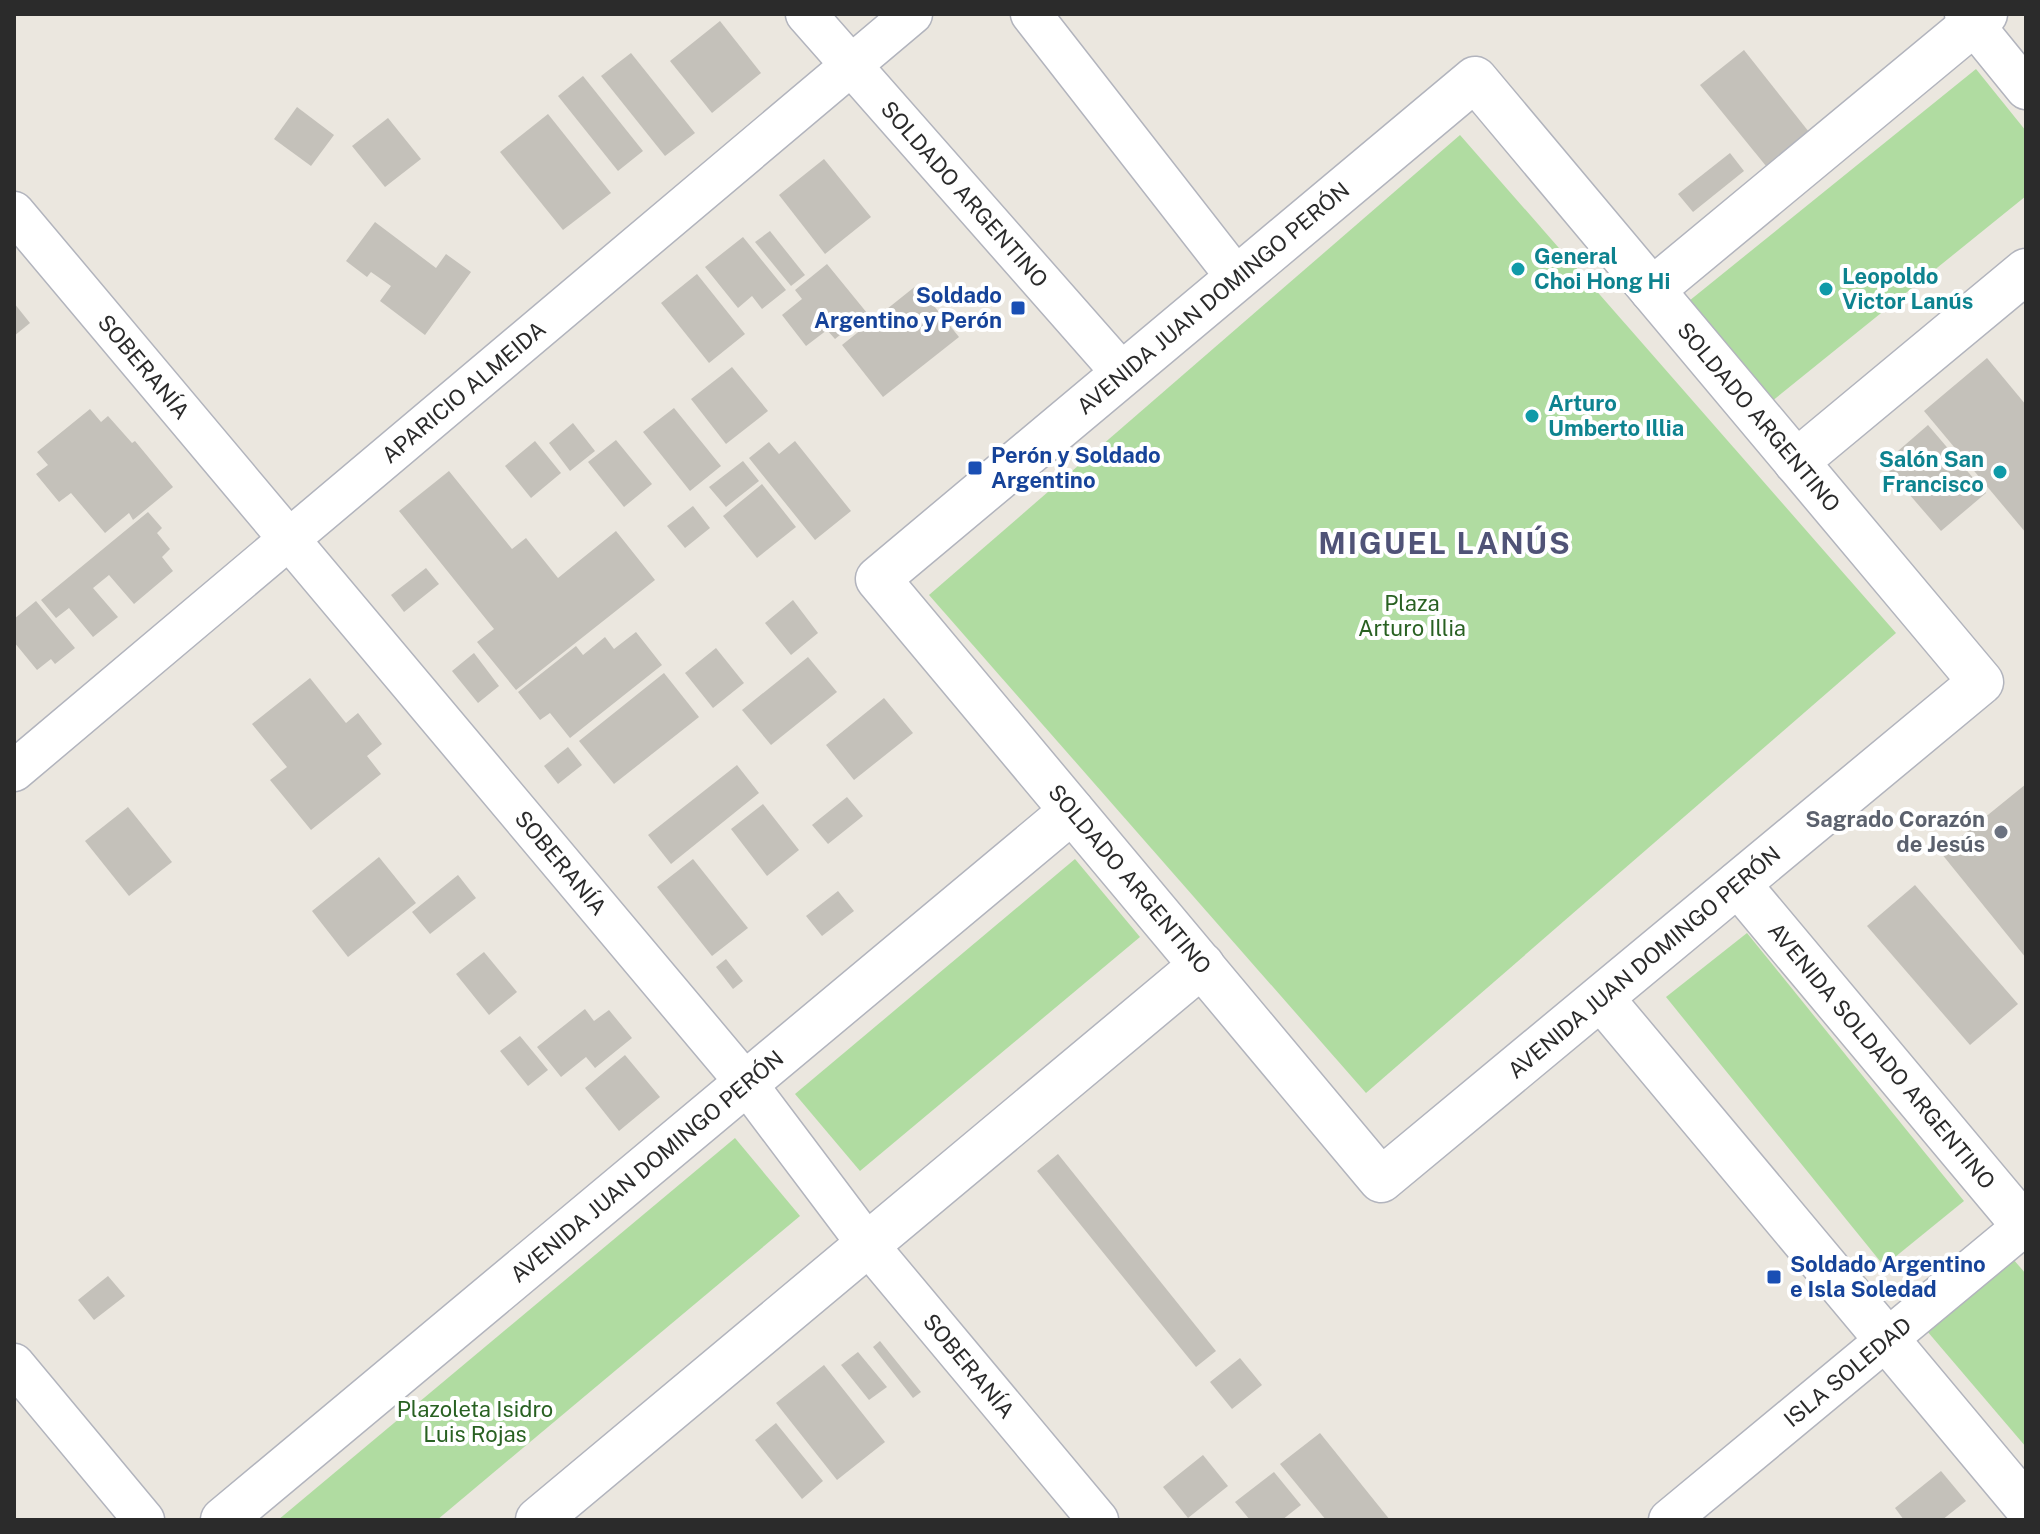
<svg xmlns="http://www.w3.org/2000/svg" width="2040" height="1534" font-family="'Public Sans',sans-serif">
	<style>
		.green { fill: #b0dca1 }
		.building { fill: #c4c1ba }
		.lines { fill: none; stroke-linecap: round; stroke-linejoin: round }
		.street-casing { stroke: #b2b4bd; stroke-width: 43 }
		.secondary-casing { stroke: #b2b4bd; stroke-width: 47 }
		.street { stroke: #fff; stroke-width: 40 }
		.secondary { stroke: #fff; stroke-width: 44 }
		.culture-dot { fill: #0f9aa8; stroke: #fff; stroke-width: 3 }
		.transit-dot { fill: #1a4fb4; stroke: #fff; stroke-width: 3 }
		.worship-dot { fill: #6b7280; stroke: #fff; stroke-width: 3 }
		.labels { text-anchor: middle; stroke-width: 8; stroke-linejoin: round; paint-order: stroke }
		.street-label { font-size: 22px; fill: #2b2b2b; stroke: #fff }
		.culture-label { font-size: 22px; font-weight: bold; fill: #0d838f; stroke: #fff; text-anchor: start }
		.transit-label { font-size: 22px; font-weight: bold; fill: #164399; stroke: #fff; text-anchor: start }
		.park-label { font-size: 22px; fill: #296122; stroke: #fff }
		.worship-label { font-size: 22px; font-weight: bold; fill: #5b616d; stroke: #fff; text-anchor: end }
		.district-label { font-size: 30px; font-weight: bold; letter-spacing: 2px; fill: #505377; stroke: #fff }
	</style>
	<rect width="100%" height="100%" fill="#ebe7df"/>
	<g class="green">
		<path d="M1976,69L2026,131V196L1771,402L1689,301Z"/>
		<path d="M1460,135L1896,633L1366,1093L929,595Z"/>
		<path d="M1075,859L1140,937L860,1171L795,1094Z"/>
		<path d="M1747,933L1964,1201L1884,1266L1666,997Z"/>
		<path d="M735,1138L800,1216L437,1520H278Z"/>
		<path d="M2013,1259L2026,1274V1447L1927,1331Z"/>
	</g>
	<g class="building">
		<path d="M720,21L761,73L712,113L670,61Z"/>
		<path d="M1744,50L1809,132L1766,166L1700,85Z"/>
		<path d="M631,53L695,133L665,156L601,76Z"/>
		<path d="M583,76L643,151L618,171L558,96Z"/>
		<path d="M297,107L334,135L311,166L274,139Z"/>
		<path d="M548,114L611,193L563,230L500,152Z"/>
		<path d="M388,118L421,159L385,187L352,146Z"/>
		<path d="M1730,153L1744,171L1693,212L1678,194Z"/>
		<path d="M824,159L871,217L825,254L779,195Z"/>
		<path d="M375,222L436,268L446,254L471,272L425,335L380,301L391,286L371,272L367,277L346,261Z"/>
		<path d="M770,231L805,275L791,286L755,242Z"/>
		<path d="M743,237L786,290L762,309L752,296L738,308L705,267Z"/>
		<path d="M827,264L867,313L835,339L827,330L806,346L782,315L802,299L795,290Z"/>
		<path d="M697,274L745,334L709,363L661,303Z"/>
		<path d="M917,285L959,337L883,397L842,345Z"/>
		<path d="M14,303L30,323L14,336Z"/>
		<path d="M1987,358L2026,405V533L1924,411Z"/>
		<path d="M732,367L768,411L726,444L691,399Z"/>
		<path d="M674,408L721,466L690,491L643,432Z"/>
		<path d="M90,409L101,422L108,416L132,443L135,441L173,487L133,520L129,513L105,533L71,493L59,502L36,474L48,465L37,452Z"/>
		<path d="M573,423L595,451L570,471L549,443Z"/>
		<path d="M1928,425L1986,493L1941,531L1883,464Z"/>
		<path d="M616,440L652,484L624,507L588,462Z"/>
		<path d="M535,441L561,473L531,498L505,466Z"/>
		<path d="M795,441L851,511L815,540L749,458L769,442L779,454Z"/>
		<path d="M743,461L759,481L726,507L709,487Z"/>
		<path d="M449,471L512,549L526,538L558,578L616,531L655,580L516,690L477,642L494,629L399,511Z"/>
		<path d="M762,484L796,527L757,558L723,516Z"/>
		<path d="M693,506L710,528L685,548L667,526Z"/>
		<path d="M148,512L162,528L157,533L170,549L162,557L173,571L134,604L109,575L93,588L118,617L93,637L69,608L56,618L41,600Z"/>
		<path d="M426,568L439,584L404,612L391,595Z"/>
		<path d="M793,600L818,633L791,655L765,623Z"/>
		<path d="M36,601L75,648L55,664L51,659L37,670L14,642V619Z"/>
		<path d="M636,632L662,665L570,738L550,713L540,720L518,692L576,646L583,655L605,637L614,649Z"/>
		<path d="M716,648L744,683L713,708L685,673Z"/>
		<path d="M474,653L499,686L478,703L452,671Z"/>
		<path d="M808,657L837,692L771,745L742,710Z"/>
		<path d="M664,673L699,717L614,784L579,741Z"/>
		<path d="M310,678L346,723L358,713L382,744L367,756L381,774L311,830L270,780L287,767L252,724Z"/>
		<path d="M884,698L913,733L854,780L826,745Z"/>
		<path d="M568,747L582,765L558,784L544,766Z"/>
		<path d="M737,765L759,793L671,864L648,835Z"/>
		<path d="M2026,784V958L1941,853Z"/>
		<path d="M847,797L863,816L828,844L812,825Z"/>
		<path d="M763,804L799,850L767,876L731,829Z"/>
		<path d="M128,807L172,862L129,896L85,841Z"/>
		<path d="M379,857L416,903L348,957L312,911Z"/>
		<path d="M693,859L748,928L712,956L657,887Z"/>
		<path d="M458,875L476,898L430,934L412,912Z"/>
		<path d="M1915,885L2018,1004L1970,1045L1867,926Z"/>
		<path d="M838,891L854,911L822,936L806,916Z"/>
		<path d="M484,952L517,992L489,1015L456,974Z"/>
		<path d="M726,959L743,981L733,989L716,967Z"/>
		<path d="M585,1009L594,1021L609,1010L632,1038L595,1068L586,1057L561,1077L537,1047Z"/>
		<path d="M520,1036L548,1070L528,1086L500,1051Z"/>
		<path d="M625,1055L660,1097L619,1131L585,1088Z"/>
		<path d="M1058,1154L1216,1351L1196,1367L1037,1171Z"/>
		<path d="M108,1276L125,1296L94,1320L78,1300Z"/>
		<path d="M880,1341L921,1392L913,1398L873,1347Z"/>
		<path d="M858,1352L887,1387L869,1400L841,1365Z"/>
		<path d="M1240,1358L1262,1385L1232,1409L1210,1382Z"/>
		<path d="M824,1365L885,1442L837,1480L776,1403Z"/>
		<path d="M776,1423L823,1481L802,1499L755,1440Z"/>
		<path d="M1320,1433L1390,1520H1326L1280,1464Z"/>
		<path d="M1203,1455L1228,1486L1188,1518L1163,1487Z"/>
		<path d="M1941,1471L1966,1501L1942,1520H1904L1895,1508Z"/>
		<path d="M1274,1472L1301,1505L1282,1520H1250L1235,1502Z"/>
	</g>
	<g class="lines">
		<defs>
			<g id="street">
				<path id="s1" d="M806,14L1123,374"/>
				<path d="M1031,14L1237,278"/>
				<path d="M1965,14L2026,89"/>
				<path id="s2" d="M14,212L746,1083L868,1245L1098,1520"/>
				<path id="s3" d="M14,771L912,14"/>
				<path d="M14,1364L144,1520"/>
				<path id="s4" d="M1669,1520L2026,1224"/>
			</g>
			<g id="secondary">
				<path d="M1475,79L1981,682L1381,1180L878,579Z"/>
				<path d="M1652,290L1985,14"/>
				<path d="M1796,462L2026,271"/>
				<path id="s5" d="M1738,884L2026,1228"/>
				<path d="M1601,998L2026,1506"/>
				<path id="s6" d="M223,1520L1072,811"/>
				<path d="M538,1520L1202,965"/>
			</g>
		</defs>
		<use href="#street" class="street-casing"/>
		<use href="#secondary" class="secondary-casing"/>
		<use href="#street" class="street"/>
		<use href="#secondary" class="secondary"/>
	</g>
	<g class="culture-dot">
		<circle cx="1518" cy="269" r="8"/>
		<circle cx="1826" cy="289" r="8"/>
		<circle cx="1532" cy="416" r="8"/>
		<circle cx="2000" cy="472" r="8"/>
	</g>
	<g class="transit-dot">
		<rect x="1010" y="300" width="16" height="16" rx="4"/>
		<rect x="967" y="460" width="16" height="16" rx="4"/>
		<rect x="1766" y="1269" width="16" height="16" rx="4"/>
	</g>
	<circle class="worship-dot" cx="2001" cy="832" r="8"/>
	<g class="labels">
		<g class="street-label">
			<text dy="8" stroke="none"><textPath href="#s1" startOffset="240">SOLDADO ARGENTINO</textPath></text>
			<text transform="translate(1213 298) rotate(-40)" y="8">AVENIDA JUAN DOMINGO PERÓN</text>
			<text dy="8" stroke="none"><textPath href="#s2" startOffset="202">SOBERANÍA</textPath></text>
			<text dy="8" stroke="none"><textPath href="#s3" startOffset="588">APARICIO ALMEIDA</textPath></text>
			<text transform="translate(1759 417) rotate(50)" y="8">SOLDADO ARGENTINO</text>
			<text dy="8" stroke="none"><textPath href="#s2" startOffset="850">SOBERANÍA</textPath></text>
			<text transform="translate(1130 879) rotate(50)" y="8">SOLDADO ARGENTINO</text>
			<text transform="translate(1644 962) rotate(-40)" y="8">AVENIDA JUAN DOMINGO PERÓN</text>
			<text dy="8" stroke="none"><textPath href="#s5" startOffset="224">AVENIDA SOLDADO ARGENTINO</textPath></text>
			<text dy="8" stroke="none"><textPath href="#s6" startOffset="552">AVENIDA JUAN DOMINGO PERÓN</textPath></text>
			<text dy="8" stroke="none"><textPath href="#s2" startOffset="1498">SOBERANÍA</textPath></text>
			<text dy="8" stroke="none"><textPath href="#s4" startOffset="232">ISLA SOLEDAD</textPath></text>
		</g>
		<g class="culture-label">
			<text x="1534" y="264">General<tspan x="1534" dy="25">Choi Hong Hi</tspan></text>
			<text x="1842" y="284">Leopoldo<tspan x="1842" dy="25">Victor Lanús</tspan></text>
			<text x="1548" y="411">Arturo<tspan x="1548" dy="25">Umberto Illia</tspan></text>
			<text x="1984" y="467" text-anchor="end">Salón San<tspan x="1984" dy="25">Francisco</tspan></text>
		</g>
		<g class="transit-label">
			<text x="1002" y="303" text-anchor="end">Soldado<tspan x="1002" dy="25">Argentino y Perón</tspan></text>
			<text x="991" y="463">Perón y Soldado<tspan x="991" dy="25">Argentino</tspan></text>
			<text x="1790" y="1272">Soldado Argentino<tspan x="1790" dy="25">e Isla Soledad</tspan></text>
		</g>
		<g class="park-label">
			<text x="1412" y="611">Plaza<tspan x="1412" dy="25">Arturo Illia</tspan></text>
			<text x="475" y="1417">Plazoleta Isidro<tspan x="475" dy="25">Luis Rojas</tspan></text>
		</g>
		<g class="worship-label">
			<text x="1985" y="827">Sagrado Corazón<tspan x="1985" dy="25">de Jesús</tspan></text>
		</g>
		<g class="district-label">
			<text x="1445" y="554">MIGUEL LANÚS</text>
		</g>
	</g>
	<rect width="2040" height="1534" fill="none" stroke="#2b2b2b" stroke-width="32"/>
</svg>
